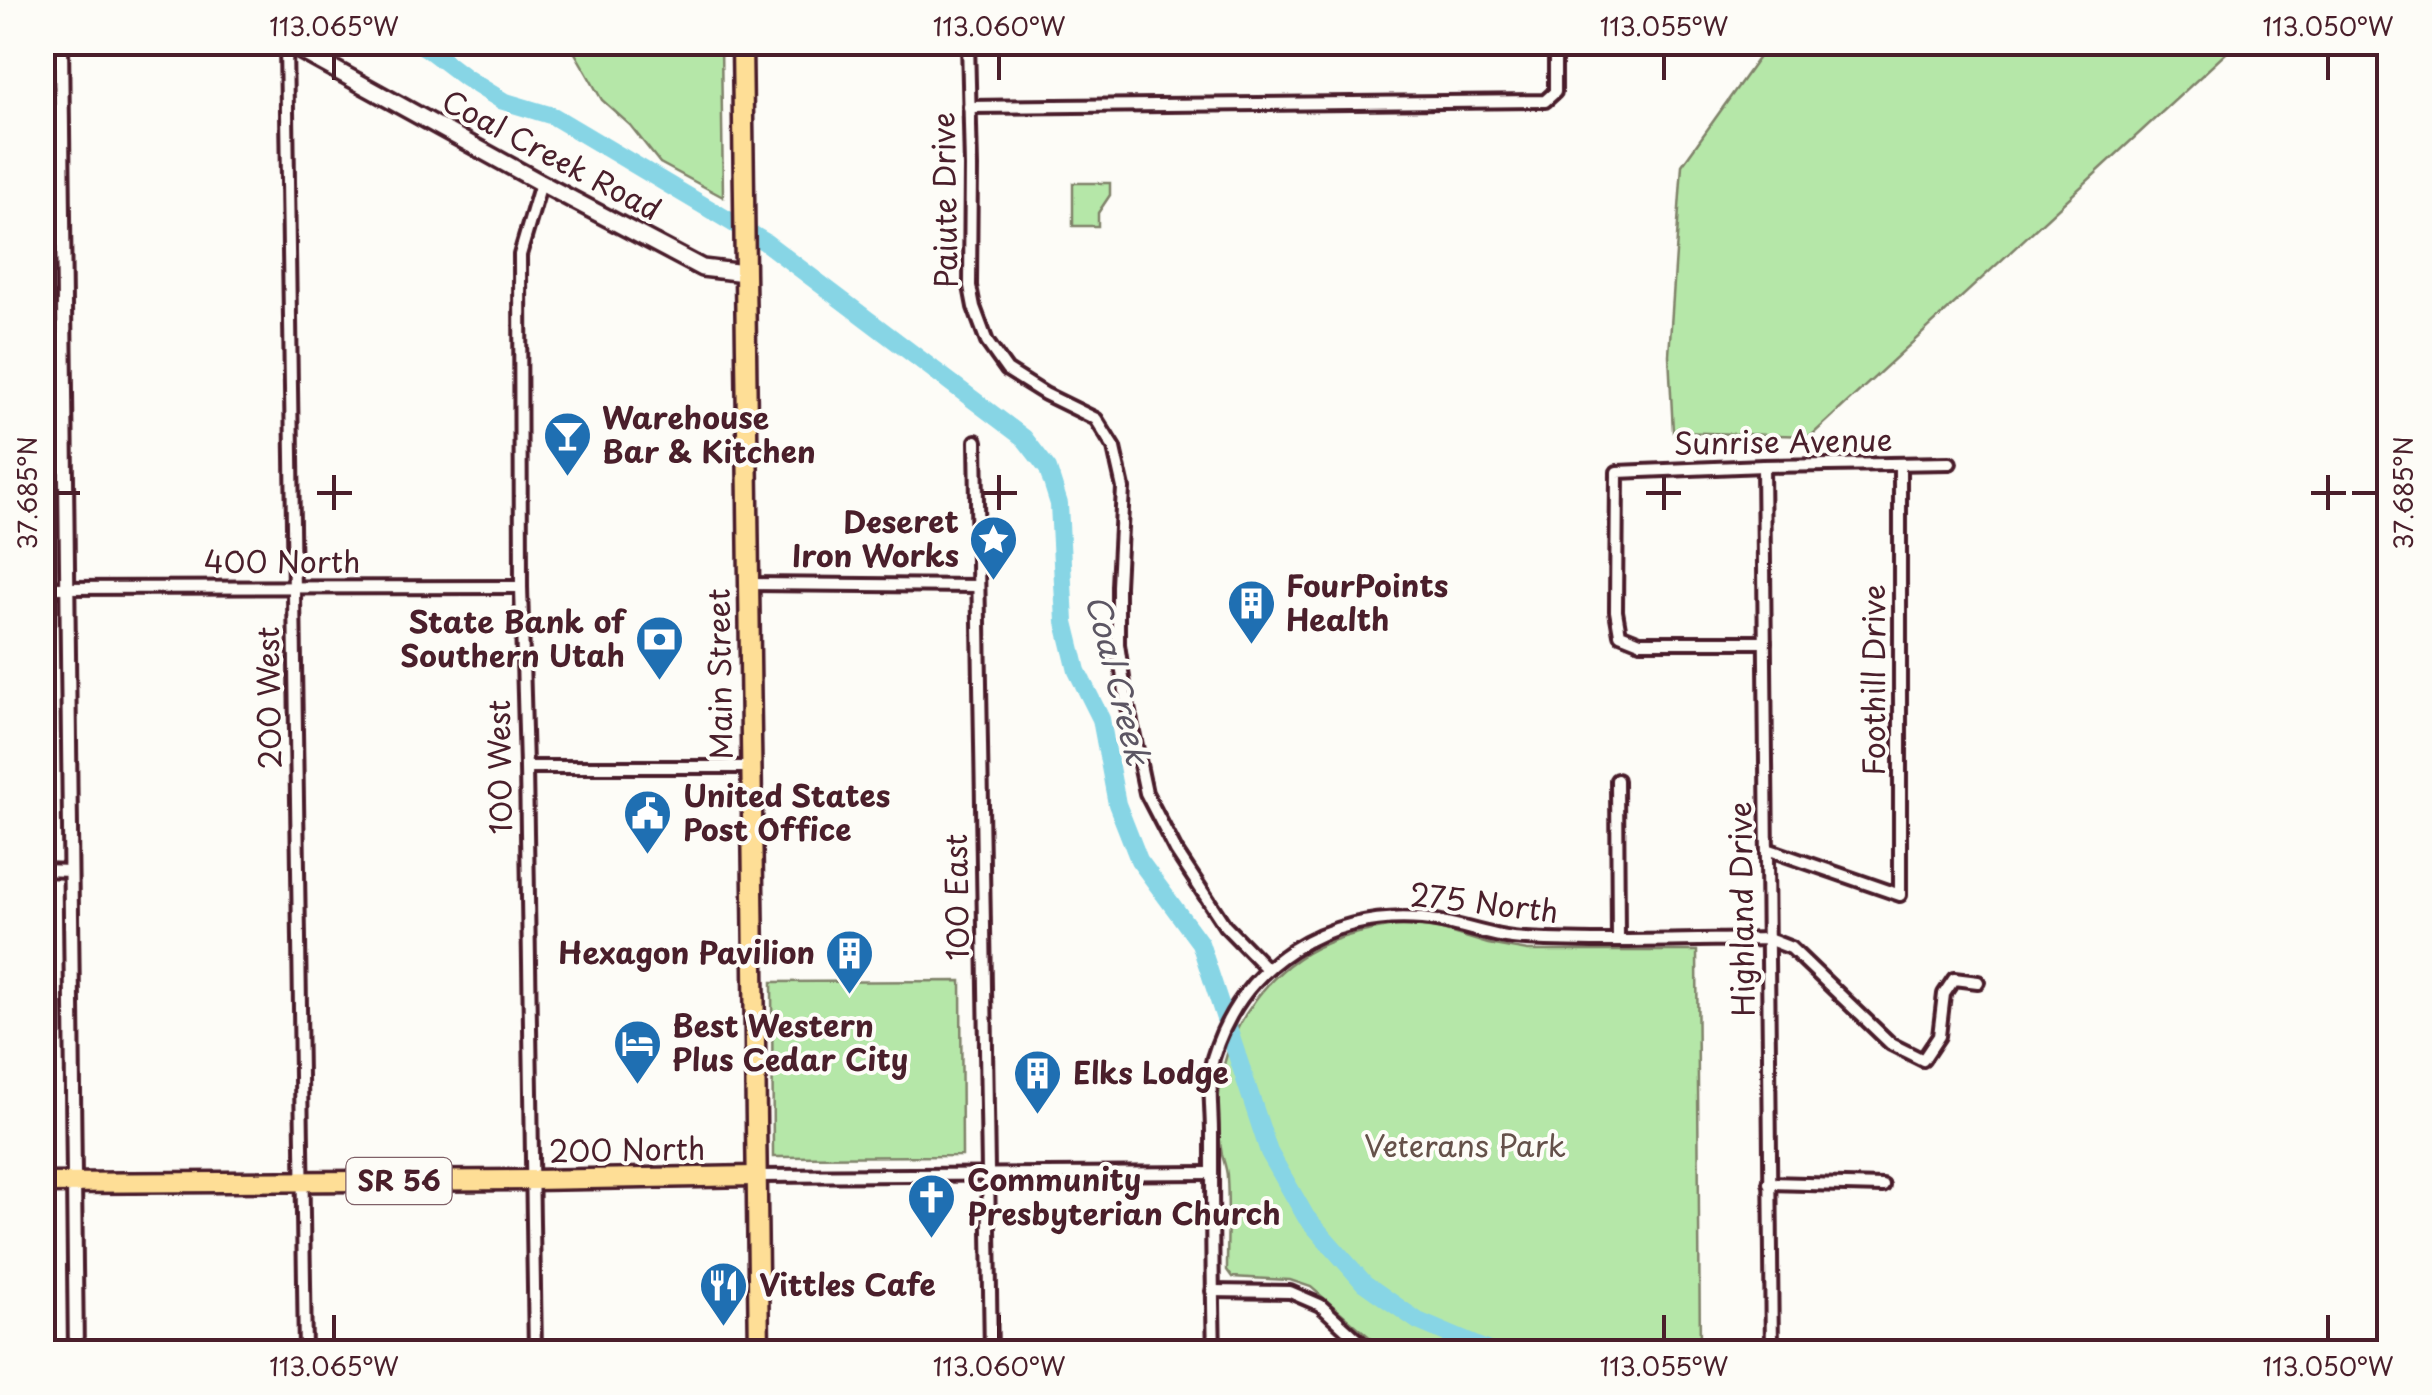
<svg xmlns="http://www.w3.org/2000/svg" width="2432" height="1395" font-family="'Playpen Sans',sans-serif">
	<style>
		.green { fill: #b5e7a8; stroke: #80836a; stroke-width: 2.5 }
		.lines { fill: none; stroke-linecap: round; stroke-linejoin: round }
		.river { stroke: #87d5e5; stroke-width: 18 }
		.minor-casing { stroke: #4a1f2b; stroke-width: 18 }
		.tertiary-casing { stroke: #4a1f2b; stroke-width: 20 }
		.secondary-casing { stroke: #4a1f2b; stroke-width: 22 }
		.primary-casing { stroke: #4a1f2b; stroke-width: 25 }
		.minor { stroke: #fdfcf7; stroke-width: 10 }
		.tertiary { stroke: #fdfcf7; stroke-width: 12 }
		.secondary { stroke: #fdfcf7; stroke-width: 15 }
		.primary { stroke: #fede96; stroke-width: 18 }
		.ticks { fill: none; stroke: #4a1f2b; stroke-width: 4 }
		.labels { text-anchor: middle; stroke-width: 8; stroke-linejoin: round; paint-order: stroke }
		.shield { fill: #fdfcf7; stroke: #806168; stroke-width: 2.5 }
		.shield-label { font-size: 28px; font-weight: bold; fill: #4a1f2b }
		.street-label { font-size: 30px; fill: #4a1f2b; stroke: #fdfcf7 }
		.poi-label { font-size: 30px; font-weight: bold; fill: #4a1f2b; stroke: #fdfcf7; text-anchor: start }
		.park-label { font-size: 30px; fill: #65514a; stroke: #fdfcf7 }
		.water-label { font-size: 32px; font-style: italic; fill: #5c5663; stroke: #fdfcf7 }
		.neatline { fill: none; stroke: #4a1f2b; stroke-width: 4 }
		.ticks-label { font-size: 25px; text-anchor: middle; fill: #4a1f2b }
	</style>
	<rect width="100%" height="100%" fill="#fdfcf7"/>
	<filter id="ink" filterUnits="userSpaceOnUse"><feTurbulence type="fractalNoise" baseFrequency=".01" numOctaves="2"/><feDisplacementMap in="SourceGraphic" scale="20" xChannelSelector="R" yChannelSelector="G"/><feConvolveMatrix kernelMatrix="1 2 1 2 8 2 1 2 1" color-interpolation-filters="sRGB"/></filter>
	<g filter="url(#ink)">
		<g class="green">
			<path d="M561,43H721L723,197L660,163L630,125L602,100L575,53Z"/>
			<path d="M1769,43V42L2237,43L1811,436L1673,432L1669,355L1682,165Z"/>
			<path d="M1073,183H1110V195L1098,213V226H1073Z"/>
			<path d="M1402,925L1439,929L1488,944L1528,951H1697L1700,1352H1387L1311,1287L1290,1280L1232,1277L1227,1270C1227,1240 1229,1208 1227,1177C1227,1170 1224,1162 1222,1155C1218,1133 1217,1107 1220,1085C1228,1025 1270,966 1327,943C1351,933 1376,929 1402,925Z"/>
			<path d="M961,981L962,1156L773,1157L772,982Z"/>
		</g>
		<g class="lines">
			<path class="river" d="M416,42L428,49L466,78L503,101L553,116L765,242L1024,438L1048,469L1059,504L1065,622L1077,671L1101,719L1117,804L1139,860L1200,943L1269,1152L1306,1217L1364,1283L1418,1321L1491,1352"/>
			<defs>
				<g id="minor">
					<path d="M968,42L971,167L970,286L974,307L987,342L1007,370L1045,394L1096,419L1114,448L1123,488L1118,586V644L1126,698L1146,793L1176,851L1225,926L1266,968"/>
					<path d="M286,43L305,1352"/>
					<path d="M969,107L1545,101L1555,92V42"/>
					<path d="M976,441L991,1352"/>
					<path d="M1763,466L1772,1352"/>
					<path d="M748,584L978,586"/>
					<path d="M42,588L521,587"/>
					<path d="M1765,642H1640L1620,634L1616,611L1617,472L1763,466L1950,463"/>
					<path d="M526,767H750"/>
					<path d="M1617,780L1618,940"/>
					<path d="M1767,849L1900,895V465"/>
					<path d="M42,870L71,871"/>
					<path d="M756,1176L1212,1173"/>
					<path d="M1769,1183L1883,1186"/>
					<path d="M1212,1291L1290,1292L1320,1305L1371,1352"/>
					<path d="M535,1352L526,767L521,587L520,255L541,183"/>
					<path d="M1214,1352C1212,1279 1212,1206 1212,1133C1212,1112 1208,1077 1213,1058C1241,964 1326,911 1422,919C1457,922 1490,938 1526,939C1606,943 1687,940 1768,939L1791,948L1891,1044L1923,1060L1939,1036L1944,994L1954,979L1978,982"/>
				</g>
				<path id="tertiary" d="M61,42L76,1352"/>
				<path id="secondary" d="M285,42L541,183L702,268L745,273"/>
				<g id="primary">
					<path d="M742,42L759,1352"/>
					<path d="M42,1183L533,1180L755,1176"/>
				</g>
			</defs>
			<use href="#minor" class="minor-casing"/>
			<use href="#tertiary" class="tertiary-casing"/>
			<use href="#secondary" class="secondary-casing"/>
			<use href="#primary" class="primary-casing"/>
			<use href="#minor" class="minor"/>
			<use href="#tertiary" class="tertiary"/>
			<use href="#secondary" class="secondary"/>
			<use href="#primary" class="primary"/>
		</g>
	</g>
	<path class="ticks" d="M334,55V80M999,55V80M1664,55V80M2328,55V80M334,475V510M999,475V510M1664,475V510M2328,475V510M55,493H80M317,493H352M982,493H1017M1646,493H1681M2311,493H2346M2352,493H2377M334,1315V1340M999,1315V1340M1664,1315V1340M2328,1315V1340"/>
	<defs>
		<symbol id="bar-pin" viewBox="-11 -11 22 30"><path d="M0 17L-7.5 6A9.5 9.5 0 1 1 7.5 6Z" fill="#1f6fb2" stroke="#fdfcf7"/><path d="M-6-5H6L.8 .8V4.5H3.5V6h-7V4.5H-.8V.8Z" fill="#fff"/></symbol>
		<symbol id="sight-pin" viewBox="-11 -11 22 30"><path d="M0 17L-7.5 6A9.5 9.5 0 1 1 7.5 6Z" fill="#1f6fb2" stroke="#fdfcf7"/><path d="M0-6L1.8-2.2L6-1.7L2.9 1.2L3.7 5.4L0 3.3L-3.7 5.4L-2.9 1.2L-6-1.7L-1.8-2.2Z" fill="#fff"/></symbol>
		<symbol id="building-pin" viewBox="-11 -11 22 30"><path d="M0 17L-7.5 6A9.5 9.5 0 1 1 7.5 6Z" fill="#1f6fb2" stroke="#fdfcf7"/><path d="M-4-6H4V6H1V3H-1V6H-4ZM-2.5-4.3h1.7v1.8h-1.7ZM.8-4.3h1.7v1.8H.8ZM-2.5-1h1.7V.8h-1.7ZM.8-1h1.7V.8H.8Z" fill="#fff"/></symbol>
		<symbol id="bank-pin" viewBox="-11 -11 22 30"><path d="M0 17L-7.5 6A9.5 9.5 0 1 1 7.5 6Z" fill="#1f6fb2" stroke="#fdfcf7"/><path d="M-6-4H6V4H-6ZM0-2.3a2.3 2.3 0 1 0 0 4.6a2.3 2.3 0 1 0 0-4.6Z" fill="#fff"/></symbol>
		<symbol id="civic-pin" viewBox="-11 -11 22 30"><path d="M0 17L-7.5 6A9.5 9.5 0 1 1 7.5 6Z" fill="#1f6fb2" stroke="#fdfcf7"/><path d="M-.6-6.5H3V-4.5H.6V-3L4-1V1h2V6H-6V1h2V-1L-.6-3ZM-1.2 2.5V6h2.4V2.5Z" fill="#fff"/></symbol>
		<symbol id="hotel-pin" viewBox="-11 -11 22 30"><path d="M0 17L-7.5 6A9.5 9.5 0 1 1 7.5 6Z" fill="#1f6fb2" stroke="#fdfcf7"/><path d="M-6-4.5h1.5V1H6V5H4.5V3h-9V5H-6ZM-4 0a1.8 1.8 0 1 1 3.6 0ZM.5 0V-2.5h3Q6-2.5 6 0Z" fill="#fff"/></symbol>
		<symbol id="church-pin" viewBox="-11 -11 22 30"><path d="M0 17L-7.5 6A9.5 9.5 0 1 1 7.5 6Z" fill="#1f6fb2" stroke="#fdfcf7"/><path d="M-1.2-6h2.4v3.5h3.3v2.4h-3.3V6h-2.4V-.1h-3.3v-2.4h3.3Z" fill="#fff"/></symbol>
		<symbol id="restaurant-pin" viewBox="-11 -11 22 30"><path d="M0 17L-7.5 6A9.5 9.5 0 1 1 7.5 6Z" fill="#1f6fb2" stroke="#fdfcf7"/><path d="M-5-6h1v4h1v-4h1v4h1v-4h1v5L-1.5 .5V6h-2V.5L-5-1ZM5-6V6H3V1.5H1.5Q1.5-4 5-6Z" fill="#fff"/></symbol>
	</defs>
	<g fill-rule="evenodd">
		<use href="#bar-pin" x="540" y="408" width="55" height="75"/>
		<use href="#sight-pin" x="966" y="512" width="55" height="75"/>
		<use href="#building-pin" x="1224" y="576" width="55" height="75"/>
		<use href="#bank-pin" x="632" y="612" width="55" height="75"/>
		<use href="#civic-pin" x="620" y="786" width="55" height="75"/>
		<use href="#building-pin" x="822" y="926" width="55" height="75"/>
		<use href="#hotel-pin" x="610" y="1016" width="55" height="75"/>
		<use href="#building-pin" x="1010" y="1046" width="55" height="75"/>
		<use href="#church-pin" x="904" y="1170" width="55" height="75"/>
		<use href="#restaurant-pin" x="696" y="1258" width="55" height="75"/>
	</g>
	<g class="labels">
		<rect class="shield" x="346.5" y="1158" width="105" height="46" rx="8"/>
		<g class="shield-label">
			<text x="399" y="1191">SR 56</text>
		</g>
		<g class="street-label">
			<text transform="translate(551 156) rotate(28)" y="10">Coal Creek Road</text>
			<text transform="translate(946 200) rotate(-91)" y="10">Paiute Drive</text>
			<text transform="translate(1783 443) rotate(-1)" y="10">Sunrise Avenue</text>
			<text x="282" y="573">400 North</text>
			<text transform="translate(721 674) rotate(-91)" y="10">Main Street</text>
			<text transform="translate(1875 680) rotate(-90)" y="10">Foothill Drive</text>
			<text transform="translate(270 698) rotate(-91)" y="10">200 West</text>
			<text transform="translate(501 767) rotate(-91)" y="10">100 West</text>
			<text transform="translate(958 897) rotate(-91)" y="10">100 East</text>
			<text transform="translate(1484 904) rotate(7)" y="10">275 North</text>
			<text transform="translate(1743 909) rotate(-91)" y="10">Highland Drive</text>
			<text transform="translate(627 1151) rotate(-1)" y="10">200 North</text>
		</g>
		<g class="poi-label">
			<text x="602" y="429">Warehouse<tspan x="602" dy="34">Bar &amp; Kitchen</tspan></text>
			<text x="959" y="533" text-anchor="end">Deseret<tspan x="959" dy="34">Iron Works</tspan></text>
			<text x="1286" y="597">FourPoints<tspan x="1286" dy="34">Health</tspan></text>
			<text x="625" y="633" text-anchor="end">State Bank of<tspan x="625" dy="34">Southern Utah</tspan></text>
			<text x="683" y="807">United States<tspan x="683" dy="34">Post Office</tspan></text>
			<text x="815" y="964" text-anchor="end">Hexagon Pavilion</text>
			<text x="672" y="1037">Best Western<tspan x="672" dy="34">Plus Cedar City</tspan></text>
			<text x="1073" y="1084">Elks Lodge</text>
			<text x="967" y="1191">Community<tspan x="967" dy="34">Presbyterian Church</tspan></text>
			<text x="759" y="1296">Vittles Cafe</text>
		</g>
		<g class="park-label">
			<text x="1465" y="1157">Veterans Park</text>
		</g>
		<g class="water-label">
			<text transform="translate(1117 680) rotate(76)" y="11">Coal Creek</text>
		</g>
	</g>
	<rect width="2432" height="1395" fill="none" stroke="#fdfcf7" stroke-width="110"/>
	<rect x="55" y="55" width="2322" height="1285" class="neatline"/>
	<g class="ticks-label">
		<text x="334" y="36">113.065°W</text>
		<text x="999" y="36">113.060°W</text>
		<text x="1664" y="36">113.055°W</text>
		<text x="2328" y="36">113.050°W</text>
		<text transform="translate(28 493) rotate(-90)" y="9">37.685°N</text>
		<text transform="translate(2404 493) rotate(-90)" y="9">37.685°N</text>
		<text x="334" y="1376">113.065°W</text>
		<text x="999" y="1376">113.060°W</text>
		<text x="1664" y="1376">113.055°W</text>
		<text x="2328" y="1376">113.050°W</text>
	</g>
</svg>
